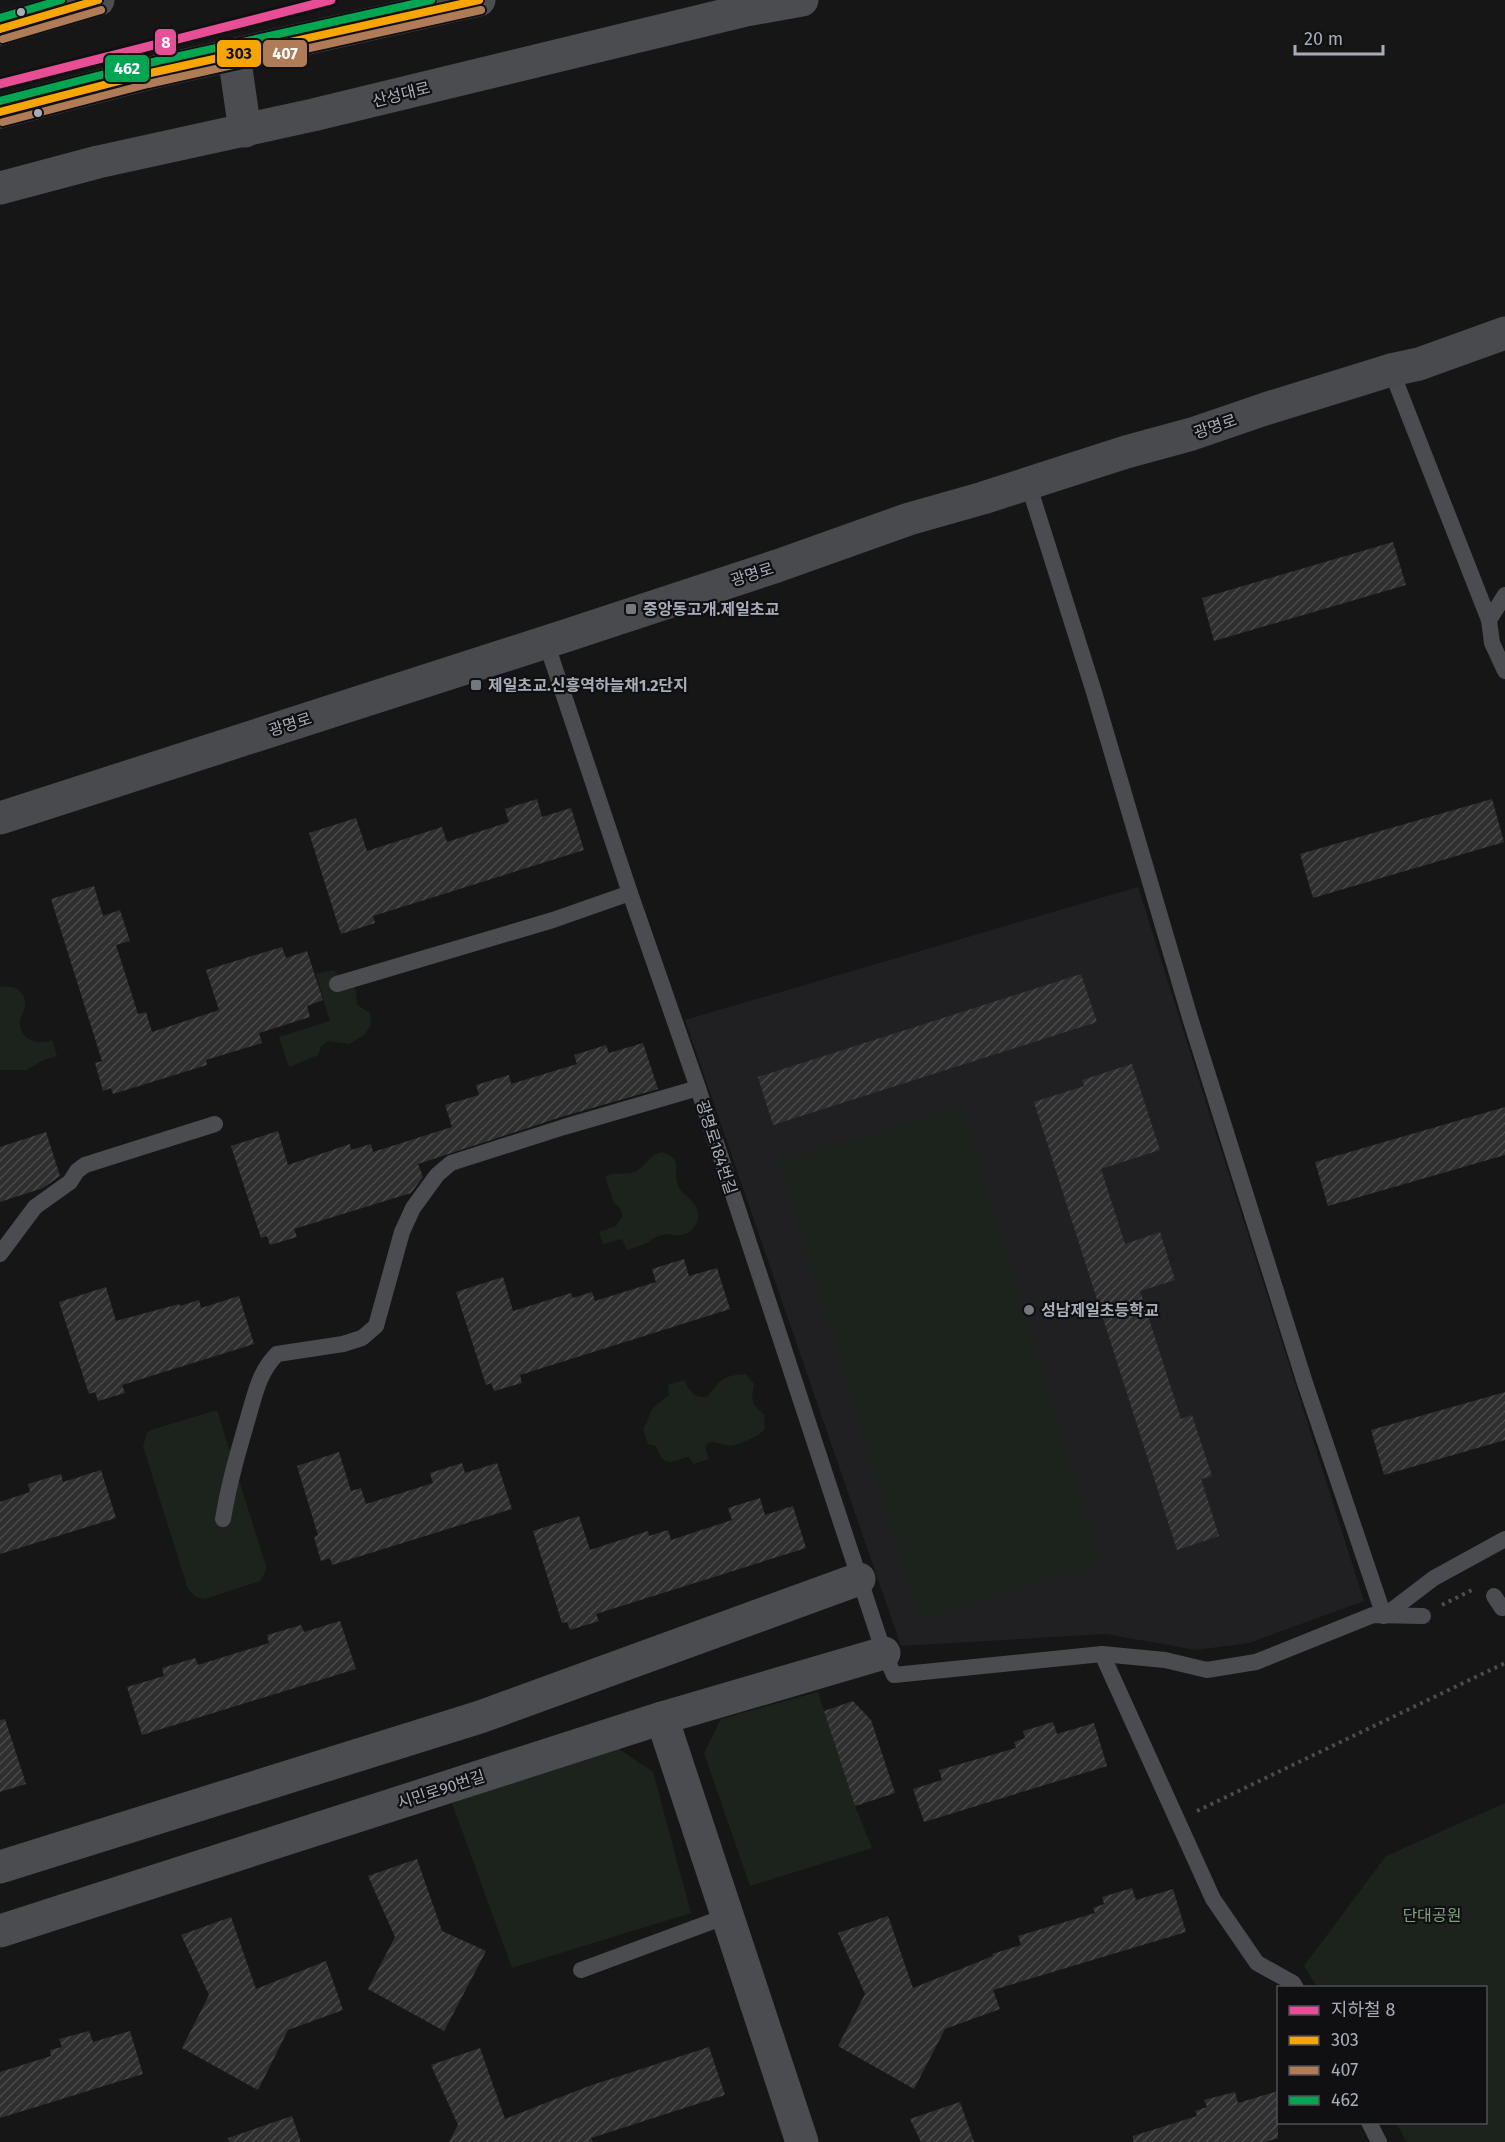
<svg xmlns="http://www.w3.org/2000/svg" width="1505" height="2142" font-family="'Fira Sans','Noto Sans KR',sans-serif">
	<style>
		.built { fill: #202022 }
		.park { fill: #1c231d }
		.building { fill: url(#building-hatch) }
		.lines { fill: none; stroke-linecap: round; stroke-linejoin: round }
		.path { stroke: #4c4d51; stroke-width: 4; stroke-dasharray: 3 4.5; stroke-linecap: butt }
		.lane { stroke: #4a4c4f; stroke-width: 16 }
		.street { stroke: #4a4c4f; stroke-width: 33 }
		.secondary { stroke: #494a4d; stroke-width: 33 }
		.primary { stroke: #4c4e51; stroke-width: 33 }
		.bus-1-casing { stroke: #101012; stroke-width: 12 }
		.bus-2-casing { stroke: #101012; stroke-width: 12 }
		.bus-3-casing { stroke: #101012; stroke-width: 12 }
		.bus-1 { stroke: #f7a600; stroke-width: 8 }
		.bus-2 { stroke: #b07c57; stroke-width: 8 }
		.bus-3 { stroke: #00a651; stroke-width: 8 }
		.metro-1-casing { stroke: #101012; stroke-width: 14 }
		.metro-1 { stroke: #e84e95; stroke-width: 9 }
		.bus-dot { fill: #a7adb8; stroke: #101012; stroke-width: 2 }
		.poi-dot { fill: #74787f; stroke: #101012; stroke-width: 2 }
		.labels { text-anchor: middle; stroke-width: 4.5; stroke-linejoin: round; paint-order: stroke }
		.street-label { font-size: 16px; fill: #a7adb8; stroke: #101012 }
		.poi-label { font-size: 16px; font-weight: bold; fill: #a7adb8; stroke: #101012; text-anchor: start }
		.park-label { font-size: 16px; fill: #7ea37d; stroke: #101012 }
		.line-badge { stroke: #101012; stroke-width: 2 }
		.badge-label { font-size: 16px; text-anchor: middle; font-weight: bold; fill: #fff }
		.pale-badge-label { font-size: 16px; text-anchor: middle; font-weight: bold; fill: #111 }
	</style>
	<defs>
		<pattern id="building-hatch" width="6" height="6" patternUnits="userSpaceOnUse" patternTransform="scale(1.5)"><rect width="6" height="6" fill="#2f2f30"/><path d="M-1 1l2-2M0 6l6-6M5 7l2-2" fill="none" stroke="#4a4a4c"/></pattern>
	</defs>
	<rect width="100%" height="100%" fill="#161616"/>
	<path class="built" d="M1138,887L1364,1601L1249,1643L1196,1650L1106,1634L901,1646L685,1020Z"/>
	<g class="park">
		<path d="M333,970L353,986L356,992L357,1005L370,1013L371,1025L364,1035L349,1044L327,1041L321,1046L318,1055L289,1067L279,1037L330,1021L316,974Z"/>
		<path d="M2,986L17,988C20,992 24,995 25,1000C27,1008 20,1015 20,1023C20,1040 38,1046 52,1040L57,1056L44,1060L26,1070H0V987Z"/>
		<path d="M961,1106L1100,1563L919,1618L779,1161Z"/>
		<path d="M662,1152C682,1158 674,1167 677,1182C679,1194 691,1197 696,1207C702,1220 694,1233 681,1235C674,1236 668,1233 662,1235C656,1236 651,1241 645,1244C639,1246 633,1248 627,1250L622,1239L603,1244L599,1232L616,1226L623,1216L620,1208L614,1203L605,1176C616,1172 626,1175 635,1172C646,1166 649,1154 662,1152Z"/>
		<path d="M746,1374L754,1384L752,1397L754,1405L764,1415L765,1428L759,1435L739,1444L730,1446L713,1442L708,1443L705,1447L709,1459L693,1464L692,1461L688,1457C670,1461 665,1470 656,1446L648,1444L643,1429C648,1423 648,1416 652,1410C656,1404 663,1400 669,1395L668,1385L684,1380C688,1390 695,1399 707,1397C720,1380 724,1375 746,1374Z"/>
		<path d="M217,1410L266,1566V1571L260,1581L205,1599L196,1597L188,1589L143,1446L147,1433L151,1430Z"/>
		<path d="M818,1692L855,1806L872,1848L750,1886L704,1753L721,1719Z"/>
		<path d="M616,1747L653,1772L691,1913L512,1968L452,1803Z"/>
		<path d="M1505,1803V2142H1407L1396,2123L1486,2122V1988L1317,1987L1304,1966L1386,1856Z"/>
	</g>
	<g class="building">
		<path d="M1393,542L1406,585L1214,641L1202,598Z"/>
		<path d="M537,799L542,817L571,808L584,850L373,916L375,923L341,934L309,833L356,818L367,851L442,827L447,842L509,822L505,809Z"/>
		<path d="M1492,799L1504,842L1313,898L1300,854Z"/>
		<path d="M94,886L103,916L120,910L130,941L116,945L138,1014L146,1012L152,1032L219,1010L206,970L282,947L286,958L307,951L323,1000L307,1006L310,1017L259,1033L262,1043L206,1060L207,1065L113,1094L111,1088L103,1091L95,1063L102,1061L51,899Z"/>
		<path d="M1081,974L1097,1022L773,1125L758,1077Z"/>
		<path d="M643,1043L658,1089L561,1117L418,1164L423,1177L411,1193L294,1229L297,1237L270,1245L267,1236L261,1238L231,1146L278,1131L288,1165L350,1144L351,1150L371,1144L373,1152L452,1127L445,1105L479,1095L476,1085L509,1075L511,1084L577,1064L574,1055L606,1045L609,1053Z"/>
		<path d="M1132,1064L1160,1150L1101,1169L1125,1244L1160,1232L1175,1280L1140,1291L1181,1419L1192,1415L1212,1476L1201,1479L1219,1536L1177,1550L1034,1102L1084,1086L1082,1080Z"/>
		<path d="M1505,1107V1155L1328,1206L1315,1162Z"/>
		<path d="M46,1132L60,1176L43,1188L0,1202V1147Z"/>
		<path d="M684,1259L689,1276L717,1268L730,1309L520,1375L522,1383L494,1391L491,1383L486,1385L456,1292L503,1277L513,1311L571,1293L573,1298L592,1292L595,1301L656,1282L652,1269Z"/>
		<path d="M106,1287L116,1321L179,1304L180,1306L199,1300L201,1308L239,1296L254,1344L122,1385L125,1393L98,1401L95,1392L89,1394L59,1302Z"/>
		<path d="M1505,1392V1440L1384,1475L1371,1430Z"/>
		<path d="M339,1452L351,1491L361,1488L366,1504L433,1483L430,1473L462,1463L465,1473L497,1463L512,1509L332,1565L330,1558L321,1561L314,1537L318,1535L297,1466Z"/>
		<path d="M101,1470L116,1518L0,1554V1502L30,1492L28,1484L61,1474L63,1482Z"/>
		<path d="M760,1498L765,1515L793,1506L806,1548L596,1614L599,1621L570,1630L567,1622L562,1623L533,1531L579,1516L590,1550L648,1531L649,1536L668,1530L671,1540L732,1520L728,1508Z"/>
		<path d="M340,1621L356,1669L142,1735L127,1687L164,1676L162,1668L195,1658L198,1665L269,1643L267,1635L301,1625L304,1632Z"/>
		<path d="M853,1701L871,1720L895,1793L855,1806L824,1711Z"/>
		<path d="M5,1719L26,1784L0,1792V1720Z"/>
		<path d="M1053,1722L1057,1734L1094,1723L1107,1766L924,1822L913,1789L942,1780L939,1770L1016,1748L1014,1742L1025,1738L1023,1731Z"/>
		<path d="M417,1859L442,1931L486,1951L444,2031L368,1989L395,1937L368,1876Z"/>
		<path d="M1132,1888L1136,1900L1173,1889L1186,1932L993,1990L1000,2009L945,2029L914,2089L838,2046L865,1994L838,1933L888,1916L913,1988L993,1956L992,1954L1021,1945L1018,1936L1095,1913L1093,1908L1104,1904L1102,1897Z"/>
		<path d="M231,1917L256,1989L326,1961L343,2010L288,2030L258,2090L182,2048L209,1995L181,1935Z"/>
		<path d="M89,2031L93,2042L130,2031L143,2074L0,2118V2072L51,2056L50,2050L62,2047L59,2039Z"/>
		<path d="M709,2047L725,2095L591,2138L593,2142H449L458,2125L431,2065L480,2048L505,2119L589,2086Z"/>
		<path d="M1278,2091V2138L1265,2142H1133V2136L1197,2116L1195,2111L1207,2107L1204,2100L1235,2092L1238,2103Z"/>
		<path d="M960,2102L974,2142H921L910,2119Z"/>
		<path d="M292,2116L301,2142H229L228,2138Z"/>
	</g>
	<g class="lines">
		<g class="path">
			<path d="M1442,1605L1472,1590"/>
			<path d="M1197,1811L1505,1663"/>
		</g>
		<g class="lane">
			<path d="M1391,370L1489,620"/>
			<path d="M1028,483L1094,692L1191,1021L1305,1383L1384,1616L1434,1578L1505,1539"/>
			<path d="M1505,595L1489,620L1492,643L1505,671"/>
			<path d="M546,642L630,893L698,1088L884,1653L894,1675L1102,1654L1165,1660L1207,1670L1256,1662L1373,1615L1423,1616"/>
			<path d="M337,984L553,920L630,893"/>
			<path d="M0,1254L35,1207L70,1182L77,1171L85,1165L215,1124"/>
			<path d="M223,1519C229,1483 238,1452 248,1418C255,1394 259,1372 277,1354L343,1344L362,1338L376,1326L402,1232L413,1208L437,1175L451,1163L564,1127L698,1088"/>
			<path d="M1494,1596L1502,1608L1505,1606"/>
			<path d="M1102,1654L1213,1899L1257,1963L1293,1983L1296,1988"/>
			<path d="M581,1970L727,1916"/>
			<path d="M1369,2122L1379,2142"/>
		</g>
		<g class="street">
			<path d="M234,55L245,131"/>
			<path d="M0,188L98,162L313,115L746,10L802,0"/>
			<path d="M662,1718L802,2142"/>
			<path d="M0,1867L480,1717L859,1579"/>
			<path d="M0,1931L662,1718L884,1653"/>
		</g>
		<path class="secondary" d="M0,818L568,635L777,566L909,519L983,498L1126,452L1192,434L1265,409L1391,370L1419,364L1505,333"/>
		<g class="primary">
			<path d="M0,29L98,0"/>
			<path d="M0,112L146,74L479,0"/>
		</g>
		<defs>
			<g id="bus-1">
				<path d="M0,29L98,0"/>
				<path d="M0,112L146,74L479,0"/>
			</g>
			<g id="bus-2">
				<path d="M3,39L101,10"/>
				<path d="M3,122L148,84L481,10"/>
			</g>
			<g id="bus-3">
				<path d="M0,18L61,0"/>
				<path d="M0,101L144,64L431,0"/>
			</g>
		</defs>
		<use href="#bus-1" class="bus-1-casing"/>
		<use href="#bus-2" class="bus-2-casing"/>
		<use href="#bus-3" class="bus-3-casing"/>
		<use href="#bus-1" class="bus-1"/>
		<use href="#bus-2" class="bus-2"/>
		<use href="#bus-3" class="bus-3"/>
		<defs>
			<path id="metro-1" d="M0,84L331,0"/>
		</defs>
		<use href="#metro-1" class="metro-1-casing"/>
		<use href="#metro-1" class="metro-1"/>
	</g>
	<g class="bus-dot">
		<circle cx="21" cy="12" r="5"/>
		<circle cx="38" cy="113" r="5"/>
	</g>
	<g class="poi-dot">
		<rect x="625" y="603" width="12" height="12" rx="3"/>
		<rect x="470" y="679" width="12" height="12" rx="3"/>
		<circle cx="1029" cy="1310" r="6"/>
	</g>
	<g class="labels">
		<g class="street-label">
			<text transform="translate(401 94) rotate(-14)" y="6">산성대로</text>
			<text transform="translate(1215 426) rotate(-19)" y="6">광명로</text>
			<text transform="translate(752 574) rotate(-18)" y="6">광명로</text>
			<text transform="translate(290 724) rotate(-18)" y="6">광명로</text>
			<text transform="translate(717 1147) rotate(72)" y="6">광명로184번길</text>
			<text transform="translate(441 1789) rotate(-18)" y="6">시민로90번길</text>
		</g>
		<g class="poi-label">
			<text x="643" y="615">중앙동고개.제일초교</text>
			<text x="488" y="691">제일초교.신흥역하늘채1.2단지</text>
			<text x="1041" y="1316">성남제일초등학교</text>
		</g>
		<g class="park-label">
			<text x="1432" y="1921">단대공원</text>
		</g>
	</g>
	<g class="line-badge">
		<rect x="154" y="28" width="23" height="28" rx="6" fill="#e84e95"/>
		<rect x="216" y="39" width="46" height="29" rx="6" fill="#f7a600"/>
		<rect x="262" y="39" width="46" height="29" rx="6" fill="#b07c57"/>
		<rect x="104" y="54" width="46" height="29" rx="6" fill="#00a651"/>
	</g>
	<g class="badge-label">
		<text x="166" y="48">8</text>
		<text x="285" y="59">407</text>
		<text x="127" y="74">462</text>
	</g>
	<g class="pale-badge-label">
		<text x="239" y="59">303</text>
	</g>
	<rect x="1277" y="1986" width="210" height="138" fill="#101012" stroke="#4c4f54" stroke-width="1.5"/>
	<rect x="1289" y="2006" width="30" height="9" fill="#e84e95" stroke="#4c4f54" stroke-width="1.5"/>
	<text x="1331" y="2016" font-size="18" fill="#a7adb8">지하철 8</text>
	<rect x="1289" y="2036" width="30" height="9" fill="#f7a600" stroke="#4c4f54" stroke-width="1.5"/>
	<text x="1331" y="2046" font-size="18" fill="#a7adb8">303</text>
	<rect x="1289" y="2066" width="30" height="9" fill="#b07c57" stroke="#4c4f54" stroke-width="1.5"/>
	<text x="1331" y="2076" font-size="18" fill="#a7adb8">407</text>
	<rect x="1289" y="2096" width="30" height="9" fill="#00a651" stroke="#4c4f54" stroke-width="1.5"/>
	<text x="1331" y="2106" font-size="18" fill="#a7adb8">462</text>
	<path d="M1295 45v9h88v-9" fill="none" stroke="#a7adb8" stroke-width="3"/>
	<text x="1304" y="45" font-size="18" fill="#a7adb8" stroke="#101012" stroke-width="4.5" paint-order="stroke">20 m</text>
</svg>
